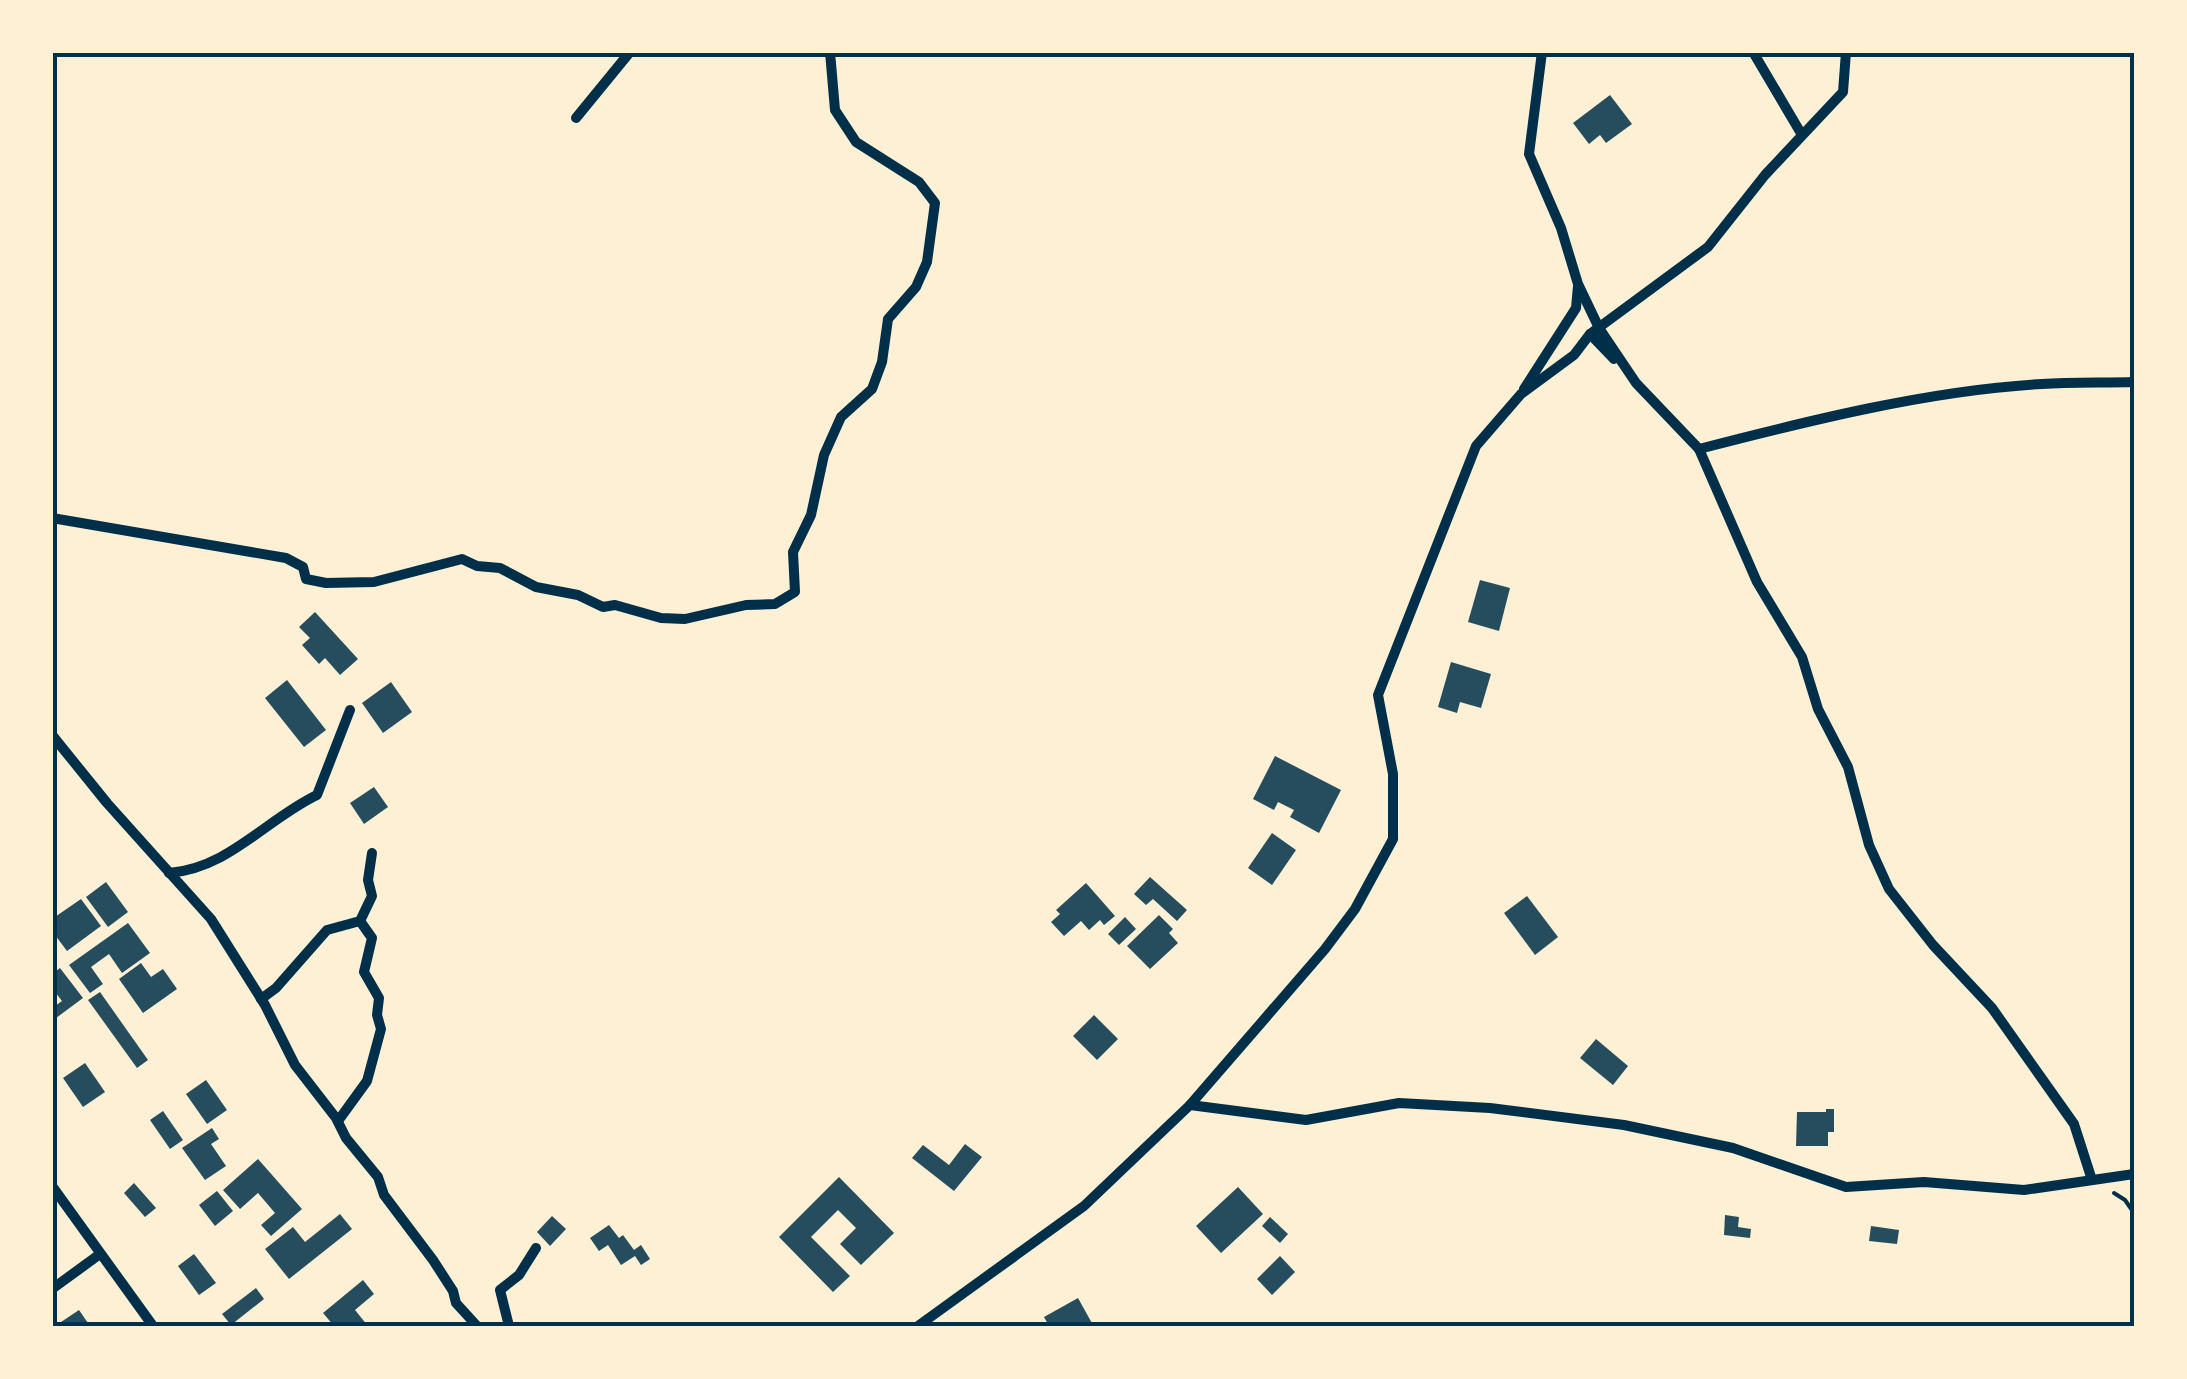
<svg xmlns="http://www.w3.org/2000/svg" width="2187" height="1379" font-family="'PT Sans',sans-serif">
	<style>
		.building { fill: #264d5e }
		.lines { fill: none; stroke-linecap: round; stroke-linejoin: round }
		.path { stroke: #003049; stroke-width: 4 }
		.minor { stroke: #003049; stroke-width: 10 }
		.neatline { fill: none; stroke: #003049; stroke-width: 4 }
	</style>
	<rect width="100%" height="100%" fill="#fdf0d5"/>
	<g class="building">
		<path d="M1610,95L1632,124L1606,143L1600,135L1589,144L1573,123Z"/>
		<path d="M1480,580L1510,588L1499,631L1468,622Z"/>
		<path d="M315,612L358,659L340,675L325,658L319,664L302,645L310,638L299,627Z"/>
		<path d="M1451,662L1491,674L1481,708L1460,702L1457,713L1438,707Z"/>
		<path d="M287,680L326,730L304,747L265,698Z"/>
		<path d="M391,682L412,712L383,733L362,703Z"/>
		<path d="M1275,756L1341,790L1319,833L1290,817L1294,810L1278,802L1274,810L1253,799Z"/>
		<path d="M374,787L388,807L364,824L350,803Z"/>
		<path d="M1272,833L1296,850L1272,885L1248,868Z"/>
		<path d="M1150,877L1187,910L1177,921L1153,899L1146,905L1134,894Z"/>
		<path d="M106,882L128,912L108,927L86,897Z"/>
		<path d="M1086,883L1115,916L1104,925L1100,920L1089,930L1081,921L1064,936L1051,922L1060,914L1056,910Z"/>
		<path d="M1527,896L1558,937L1535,955L1504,913Z"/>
		<path d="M81,899L101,926L67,951L52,931V919Z"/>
		<path d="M1159,915L1173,929L1169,933L1178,943L1150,969L1127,946Z"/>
		<path d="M1125,917L1136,929L1119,945L1108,934Z"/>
		<path d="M128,923L150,953L122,973L109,954L91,967L103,984L90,993L69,965Z"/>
		<path d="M141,963L151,977L163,969L177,989L143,1013L119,979Z"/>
		<path d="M60,968L83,998L52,1021V1008L62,1001L52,988V974Z"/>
		<path d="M100,992L148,1060L137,1068L88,1000Z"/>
		<path d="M1094,1015L1118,1039L1097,1060L1073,1036Z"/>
		<path d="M1596,1039L1628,1066L1613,1085L1580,1058Z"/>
		<path d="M85,1063L105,1092L83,1107L63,1078Z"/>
		<path d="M206,1080L227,1110L207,1124L186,1094Z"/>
		<path d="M1826,1109H1834V1132H1828V1146H1796L1797,1112H1826Z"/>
		<path d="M163,1111L183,1140L170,1149L150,1120Z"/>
		<path d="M212,1128L219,1139L211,1144L226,1166L205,1180L182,1148Z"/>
		<path d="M965,1144L982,1157L954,1191L912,1158L923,1145L949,1165Z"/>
		<path d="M258,1159L302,1209L271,1236L261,1225L275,1213L258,1193L240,1209L223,1190Z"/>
		<path d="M839,1177L894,1233L861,1265L840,1244L856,1228L838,1210L811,1237L850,1276L833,1292L779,1237Z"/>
		<path d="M134,1183L156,1208L145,1217L124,1193Z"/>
		<path d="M1238,1187L1263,1214L1221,1253L1196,1226Z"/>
		<path d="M217,1191L233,1211L215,1226L199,1205Z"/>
		<path d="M340,1214L352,1229L289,1279L265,1249L293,1227L305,1242Z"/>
		<path d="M1725,1215L1739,1217L1738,1227L1751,1229L1750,1238L1724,1235Z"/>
		<path d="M552,1216L566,1229L550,1246L537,1232Z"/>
		<path d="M1270,1217L1288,1234L1280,1243L1262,1226Z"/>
		<path d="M609,1225L619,1238L623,1235L634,1250L641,1245L650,1259L641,1265L635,1256L621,1265L608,1245L599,1251L590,1238Z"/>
		<path d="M1871,1226L1899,1230L1897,1244L1869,1241Z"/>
		<path d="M194,1254L216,1283L199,1295L178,1266Z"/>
		<path d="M1280,1256L1295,1272L1272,1295L1257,1279Z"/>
		<path d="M363,1280L374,1294L355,1310L368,1326H334L323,1313Z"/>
		<path d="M256,1288L264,1299L231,1325L222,1314Z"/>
		<path d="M1078,1298L1093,1325L1049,1326L1044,1317Z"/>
		<path d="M79,1310L90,1326H55Z"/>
	</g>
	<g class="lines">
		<path class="path" d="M2114,1193L2125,1200L2134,1213"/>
		<g class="minor">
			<path d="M1542,52L1529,154L1561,228L1578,284L1599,328L1636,383L1699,449C1807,421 1931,390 2042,384C2072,382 2104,383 2134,382"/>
			<path d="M1753,52L1802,135"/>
			<path d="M576,118L630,52"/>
			<path d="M1590,334L1614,359"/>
			<path d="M1524,389L1576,308L1578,286"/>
			<path d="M1699,449L1757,582L1802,657L1818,709L1848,767L1869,845L1889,889L1933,945L1992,1008L2074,1124L2092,1180"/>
			<path d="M52,518L286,558L303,567L306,579L326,583L374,582L462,559L477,566L500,568L536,587L578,595L603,607L615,605L661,618L685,619L746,605L775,604L795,592L793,552L811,515L824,455L841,417L872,389L882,362L888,319L916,287L927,262L935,203L919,182L856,142L835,110L830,52"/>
			<path d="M52,735L107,803L211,919L265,1005L295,1065L336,1118L346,1138L378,1177L384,1195L433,1260L453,1291L456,1303L477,1326"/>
			<path d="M169,873C229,868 265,820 317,795L350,710"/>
			<path d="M261,999L276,988L327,930L360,921L372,896L368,880L372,853"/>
			<path d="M1190,1105L1306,1120L1399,1103L1490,1108L1624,1125L1733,1148L1846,1187L1924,1182L2024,1190L2134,1174"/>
			<path d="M338,1121L367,1081L381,1029L377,1015L379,998L364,972L372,938L360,921"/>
			<path d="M52,1186L153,1326"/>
			<path d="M52,1289L100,1254"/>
			<path d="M509,1326L500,1290L519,1275L536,1248"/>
			<path d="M918,1326L1084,1206L1190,1105L1325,949L1355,909L1393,839V774L1378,695L1476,446L1521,394L1574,355L1590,334L1708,247L1765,175L1843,92L1846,52"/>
		</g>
	</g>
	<rect width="2187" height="1379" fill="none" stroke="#fdf0d5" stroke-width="110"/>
	<rect x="55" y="55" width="2077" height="1269" class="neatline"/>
</svg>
